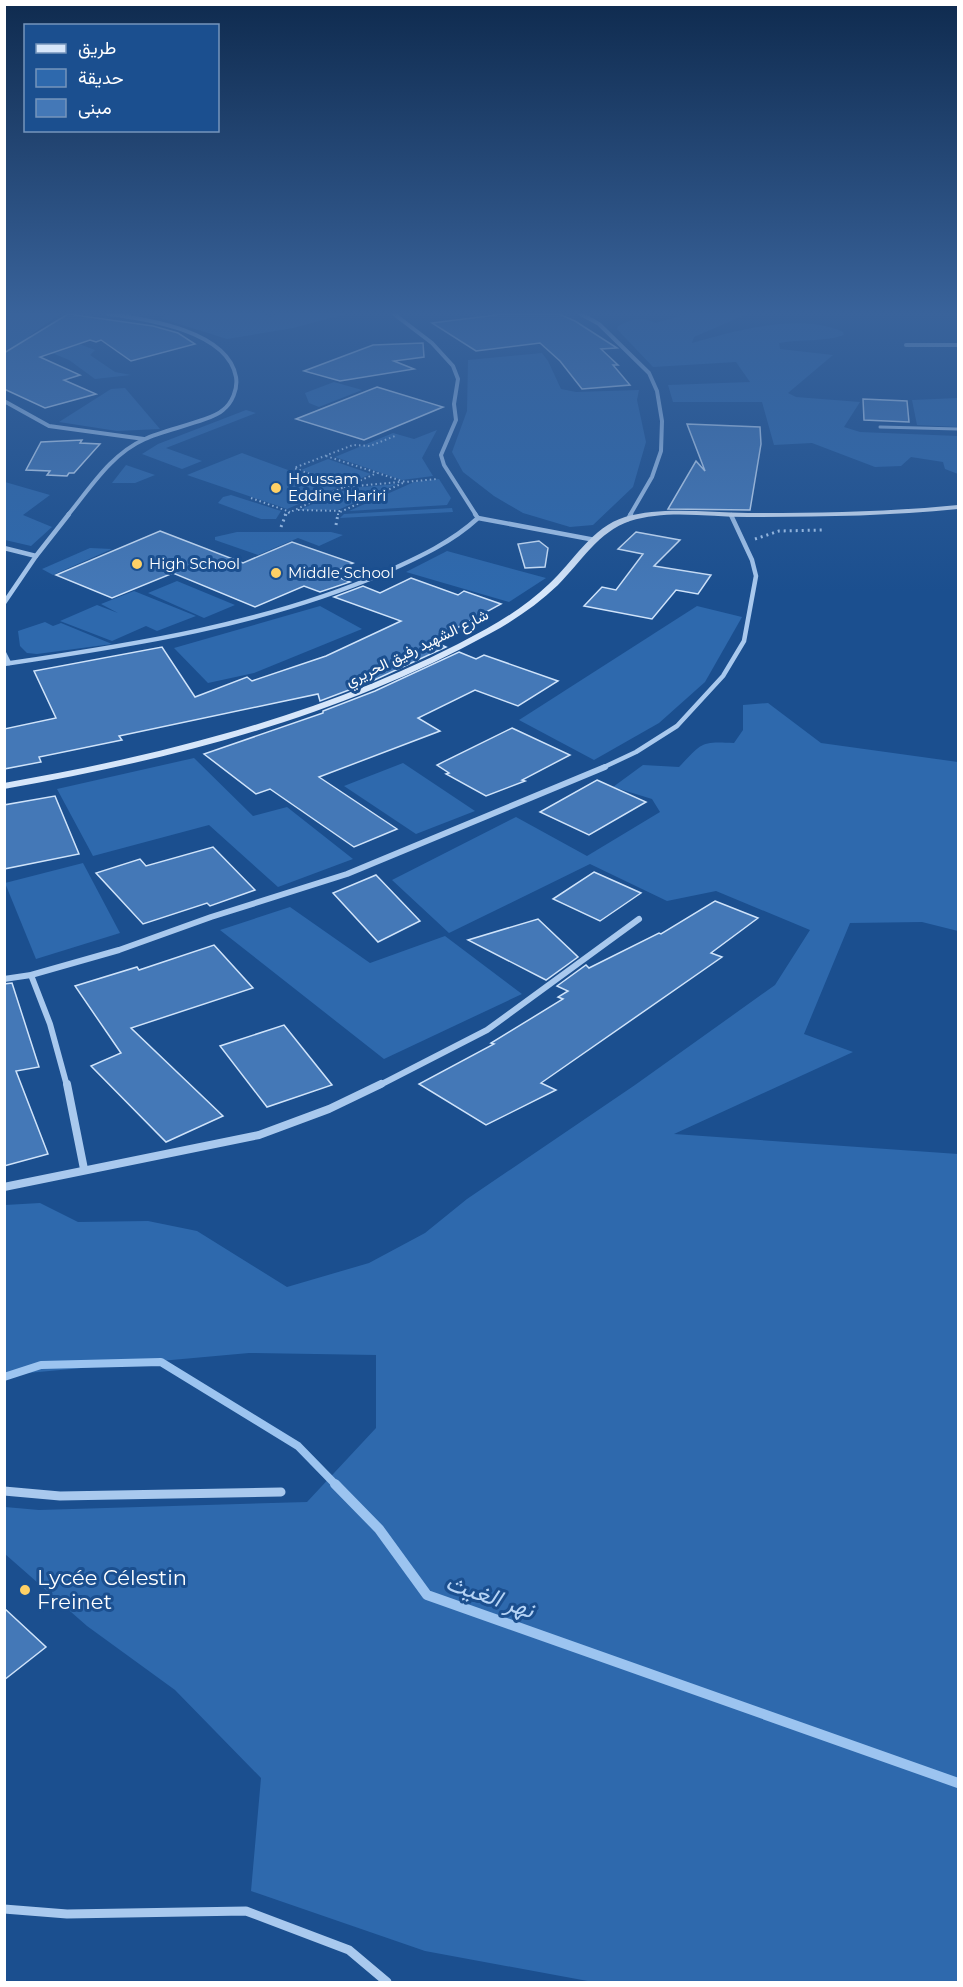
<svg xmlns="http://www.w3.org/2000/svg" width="963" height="1987" font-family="Montserrat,Vazirmatn,sans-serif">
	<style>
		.green { fill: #2e69ad }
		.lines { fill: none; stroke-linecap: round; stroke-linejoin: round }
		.stream-far1 { stroke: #9cc4f0; stroke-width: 8 }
		.stream { stroke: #9cc4f0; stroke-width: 10 }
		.building { fill: #4478b7; stroke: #cfe3fa; stroke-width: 1.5 }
		.path-far1 { stroke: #a9c9ee; stroke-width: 2; stroke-dasharray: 1.5 3; stroke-linecap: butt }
		.path { stroke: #a9c9ee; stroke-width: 3; stroke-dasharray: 2 4; stroke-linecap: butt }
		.lane { stroke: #a9c9ee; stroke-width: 3 }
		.street-far4 { stroke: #a9c9ee; stroke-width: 4 }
		.street-far3 { stroke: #a9c9ee; stroke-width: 4.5 }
		.street-far2 { stroke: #a9c9ee; stroke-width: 6 }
		.street-far1 { stroke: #a9c9ee; stroke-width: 8 }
		.street { stroke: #a9c9ee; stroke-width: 9 }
		.secondary { fill: #d6e6fa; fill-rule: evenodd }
		.poi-dot { fill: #ffd166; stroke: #1b4f8f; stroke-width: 2 }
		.labels { text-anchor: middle; stroke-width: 6; stroke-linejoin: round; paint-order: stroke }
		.far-poi-label { font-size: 15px; fill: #fff; stroke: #1b4f8f; text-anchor: start }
		.far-street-label { font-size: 15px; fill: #fff; stroke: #1b4f8f }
		.near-poi-label { font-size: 21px; fill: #fff; stroke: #1b4f8f; text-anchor: start }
		.near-water-label { font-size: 24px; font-style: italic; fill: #b5d3f5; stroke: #1b4f8f }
	</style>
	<rect width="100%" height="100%" fill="#1b4f8f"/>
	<g class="green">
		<path d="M13,314H60L29,336L64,338L95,350L90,355L115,372L131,375L95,379L69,360L28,343L5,351V320Z"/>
		<path d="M172,314H262L271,317L280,314H346L293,328L227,339L160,318Z"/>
		<path d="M688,314H747L694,337L692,343C734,331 801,312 843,332L844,335C824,342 801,339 779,343L780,349L833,355L788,393L796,397L860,402L844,427L860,432L958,436V474L945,469L943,462L911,457L901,466L875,467L812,443L774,445L762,402H673L668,385L750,382L736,362L653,367L617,329L618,326C632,319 641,316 655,323Z"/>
		<path d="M542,353L548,361L561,389L576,392L639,390L637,400L646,442L633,487L593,525L570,527L523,513L494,496L463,472L452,452L467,411L468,360Z"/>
		<path d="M334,382L362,390L319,407L309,403L305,393Z"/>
		<path d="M125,388L160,429L117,431L59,422L111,389Z"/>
		<path d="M958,398V427L917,425L912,400Z"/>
		<path d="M246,410L256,413L166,448L202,461L182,469L142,454L158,444Z"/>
		<path d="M437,430L422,458L433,476L402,480L335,457L393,433L414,439Z"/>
		<path d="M242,453L337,488L287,509L187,475Z"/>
		<path d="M328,459L371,474L345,485L301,470Z"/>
		<path d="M126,465L155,475L135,483H112Z"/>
		<path d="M439,479L451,498L447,505L349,511L414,482Z"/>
		<path d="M5,482L50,495L23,515L52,527L31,546L5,540Z"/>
		<path d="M397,484L338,510H299L350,488Z"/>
		<path d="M231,495L281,511L276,519H261L218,503L223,497Z"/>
		<path d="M452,508L453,512L340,518L344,514Z"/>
		<path d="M237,532H331L343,535L319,546L298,538L258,555L215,540V537Z"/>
		<path d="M90,548L112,549L53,575L42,569Z"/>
		<path d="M447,551L546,578L509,602L406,572Z"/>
		<path d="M177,581L235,605L204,618L148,593Z"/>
		<path d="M134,591L196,616L157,631L146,626L112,641L60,621L97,605L118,613L101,604Z"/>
		<path d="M320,606L362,629L254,673L208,683L174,648Z"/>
		<path d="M697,606L742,617L705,682L659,723L594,760L519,720Z"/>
		<path d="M45,622L53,626L61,623L112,644L37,654L27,653L20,646L18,631Z"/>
		<path d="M768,703L821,743L958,762V931L922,922L850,923L804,1034L853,1052L674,1134L958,1154V1982H593L425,1951L251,1891L261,1778L175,1690L87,1626L5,1554V1507L39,1510L307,1502L376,1428V1355L249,1353L5,1375V1205L40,1203L78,1222L148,1221L197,1231L287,1287L369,1263L425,1233L467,1199L635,1085L775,985L810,930L716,891L667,901L590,864L449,933L392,880L516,817L587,856L660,812L652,799L613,787L643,765L679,767C702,743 700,741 734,743L743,730V705Z"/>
		<path d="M194,758L253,816L287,807L353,859L278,887L209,825L93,856L57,789Z"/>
		<path d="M403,763L475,811L416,834L344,786Z"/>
		<path d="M83,863L120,933L36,959L5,883Z"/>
		<path d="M290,907L370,963L445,936L522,994L384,1059L220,930Z"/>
	</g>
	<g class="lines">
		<path class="stream-far1" d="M4,1377L41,1365L161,1362L298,1446L336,1485"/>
		<path class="stream" d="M335,1484L379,1529L427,1595L958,1783"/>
	</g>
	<g class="building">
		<path d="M68,314L153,326L178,333L195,344L131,361L101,340L96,342L90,340L40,357L80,375L64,380L96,394L45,408L4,389V353Z"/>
		<path d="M504,314H559L575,321L617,348L601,349L618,365H613L630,385L582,389L560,361L540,343L476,351L432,323Z"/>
		<path d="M423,343L424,357L394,361L414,369L340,381L304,371L373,345Z"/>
		<path d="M377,387L443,407L364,440L296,419Z"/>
		<path d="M863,399L907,401L909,422L864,420Z"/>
		<path d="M687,424L760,427L761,444L750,510L668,509L696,461L705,471Z"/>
		<path d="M82,440L80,443L100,444L74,473H69L67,476L47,475L50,471L26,470L41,442Z"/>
		<path d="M160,531L243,563L292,542L353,563L330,574L350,582L320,592L304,586L255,607L173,573L112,598L56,575Z"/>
		<path d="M636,532L680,540L654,566L711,575L698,594L676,590L652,619L584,606L602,587L616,590L643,554L618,549Z"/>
		<path d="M539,541L548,548L545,567L525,568L518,544Z"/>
		<path d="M411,578L458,595L464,591L501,604L433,641L446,647L370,682L320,701L318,694L119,736L122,740L39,757L41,762L4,769V729L56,718L34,671L162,647L195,697L247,677L252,681L326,656L401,621L334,597L363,586L380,593Z"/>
		<path d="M459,652L476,659L484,655L558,681L518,706L475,690L418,718L440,731L319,777L397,829L354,847L270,789L256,794L204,754L323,713V711L375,691Z"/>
		<path d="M512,728L570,755L522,780L525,781L486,796L446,774L449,773L437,765Z"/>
		<path d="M597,780L646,802L589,835L540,812Z"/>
		<path d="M55,796L79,854L4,869V805Z"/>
		<path d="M213,847L255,890L210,906L207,903L143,924L96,873L140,859L146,866Z"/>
		<path d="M594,872L641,893L600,921L553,899Z"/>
		<path d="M376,875L420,921L378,942L333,893Z"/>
		<path d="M715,901L758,918L711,953L722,957L541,1083L556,1090L486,1125L419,1084L494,1044L491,1043L563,999L558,997L568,991L557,986L586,965L589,968L659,933L661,934Z"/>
		<path d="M538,919L578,957L546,980L468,940Z"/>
		<path d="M214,945L253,988L131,1028L223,1116L166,1142L91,1066L121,1053L75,986L137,967L139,970Z"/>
		<path d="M12,983L39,1067L16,1071L48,1154L4,1166V984Z"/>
		<path d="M284,1025L332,1085L267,1107L220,1046Z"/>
		<path d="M4,1608L46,1647L4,1680Z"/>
	</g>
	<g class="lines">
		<g class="path-far1">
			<path d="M326,456L405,482L437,479"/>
			<path d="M348,486L377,473"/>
			<path d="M344,487L400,482"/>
			<path d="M251,498L290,512"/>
			<path d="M298,510L342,511"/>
			<path d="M284,515L344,487L294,468L353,445L370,446L395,436"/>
			<path d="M338,515V513L405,482"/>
		</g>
		<g class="path">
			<path d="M336,525L338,514"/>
			<path d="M281,527L286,514"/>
			<path d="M755,539L779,531L824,530"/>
		</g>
		<path class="lane" d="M880,427L958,429"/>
		<g class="street-far4">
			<path d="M394,314L432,343L453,366L458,379L454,404L456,420L441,455L444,465L476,515"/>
			<path d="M581,314L599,324L649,373L657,391L662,421L661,451L652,477L630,515"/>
			<path d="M906,345H958"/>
			<path d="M4,401L49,426L144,439"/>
			<path d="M68,515C91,487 111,454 145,439C163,430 211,421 223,410C232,403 238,389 236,377C228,331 147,319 108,314"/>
		</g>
		<g class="street-far3">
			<path d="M475,514L478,518"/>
			<path d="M628,519L631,514"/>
			<path d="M4,548L36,556"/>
			<path d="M4,603L36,556L69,514"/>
			<path d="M4,653L9,663"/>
			<path d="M4,664C133,645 263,625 384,573C417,558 451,543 478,518L595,540"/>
			<path d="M602,768L636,752L677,726L723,676L744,641L756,576L752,560L731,515"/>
		</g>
		<g class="street-far2">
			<path d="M31,975L50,1024L67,1086"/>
			<path d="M4,979L31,975L119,950L211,917L347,874L605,767"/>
			<path d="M378,1086L487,1030L639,919"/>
		</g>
		<g class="street-far1">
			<path d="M67,1084L84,1169"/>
			<path d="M4,1187L259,1135L329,1109L381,1084"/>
		</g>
		<g class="street">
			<path d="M4,1491L60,1496L281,1492"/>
			<path d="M4,1909L67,1914L246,1911L349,1950L387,1982"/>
		</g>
		<path class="secondary" d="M958,505V509C888,516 818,517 748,517C709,517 667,509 630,521C599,531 580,563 558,585C538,604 515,620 491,633C336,718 178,758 4,789V783C172,753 336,712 486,629C508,617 530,602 549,584C573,562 592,527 625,517C665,506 707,513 748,513C818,513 888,512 958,505Z"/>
	</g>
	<linearGradient id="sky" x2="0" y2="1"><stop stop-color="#0f2b4f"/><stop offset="0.53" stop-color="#39639b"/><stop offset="1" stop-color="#39639b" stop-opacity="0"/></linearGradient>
	<rect width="963" height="592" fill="url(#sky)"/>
	<g class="poi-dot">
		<circle cx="276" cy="488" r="6"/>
		<circle cx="137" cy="564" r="6"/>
		<circle cx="276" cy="573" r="6"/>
		<circle cx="25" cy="1590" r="6"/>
	</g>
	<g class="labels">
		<g class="far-poi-label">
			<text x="288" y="484">Houssam<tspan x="288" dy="17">Eddine Hariri</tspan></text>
			<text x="149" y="569">High School</text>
			<text x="288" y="578">Middle School</text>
		</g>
		<g class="far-street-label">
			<text transform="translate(417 648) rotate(-26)" y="5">شارع الشهيد رفيق الحريري</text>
		</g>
		<g class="near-poi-label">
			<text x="37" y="1585">Lycée Célestin<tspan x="37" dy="24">Freinet</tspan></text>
		</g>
		<g class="near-water-label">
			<text transform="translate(490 1596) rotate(19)" y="8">نهر الغيث</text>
		</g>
	</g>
	<rect width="963" height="1987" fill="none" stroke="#ffffff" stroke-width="12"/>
	<rect x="24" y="24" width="195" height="108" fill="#1b4f8f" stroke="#7695bc" stroke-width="1.5"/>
	<rect x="36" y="44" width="30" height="9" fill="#d6e6fa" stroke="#7695bc" stroke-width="1.5"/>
	<text x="78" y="54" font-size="18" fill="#ffffff">طريق</text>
	<rect x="36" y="69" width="30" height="18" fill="#2e69ad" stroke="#7695bc" stroke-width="1.5"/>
	<text x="78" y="84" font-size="18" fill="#ffffff">حديقة</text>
	<rect x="36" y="99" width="30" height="18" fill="#4478b7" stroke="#7695bc" stroke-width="1.5"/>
	<text x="78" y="114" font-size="18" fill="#ffffff">مبنى</text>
</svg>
